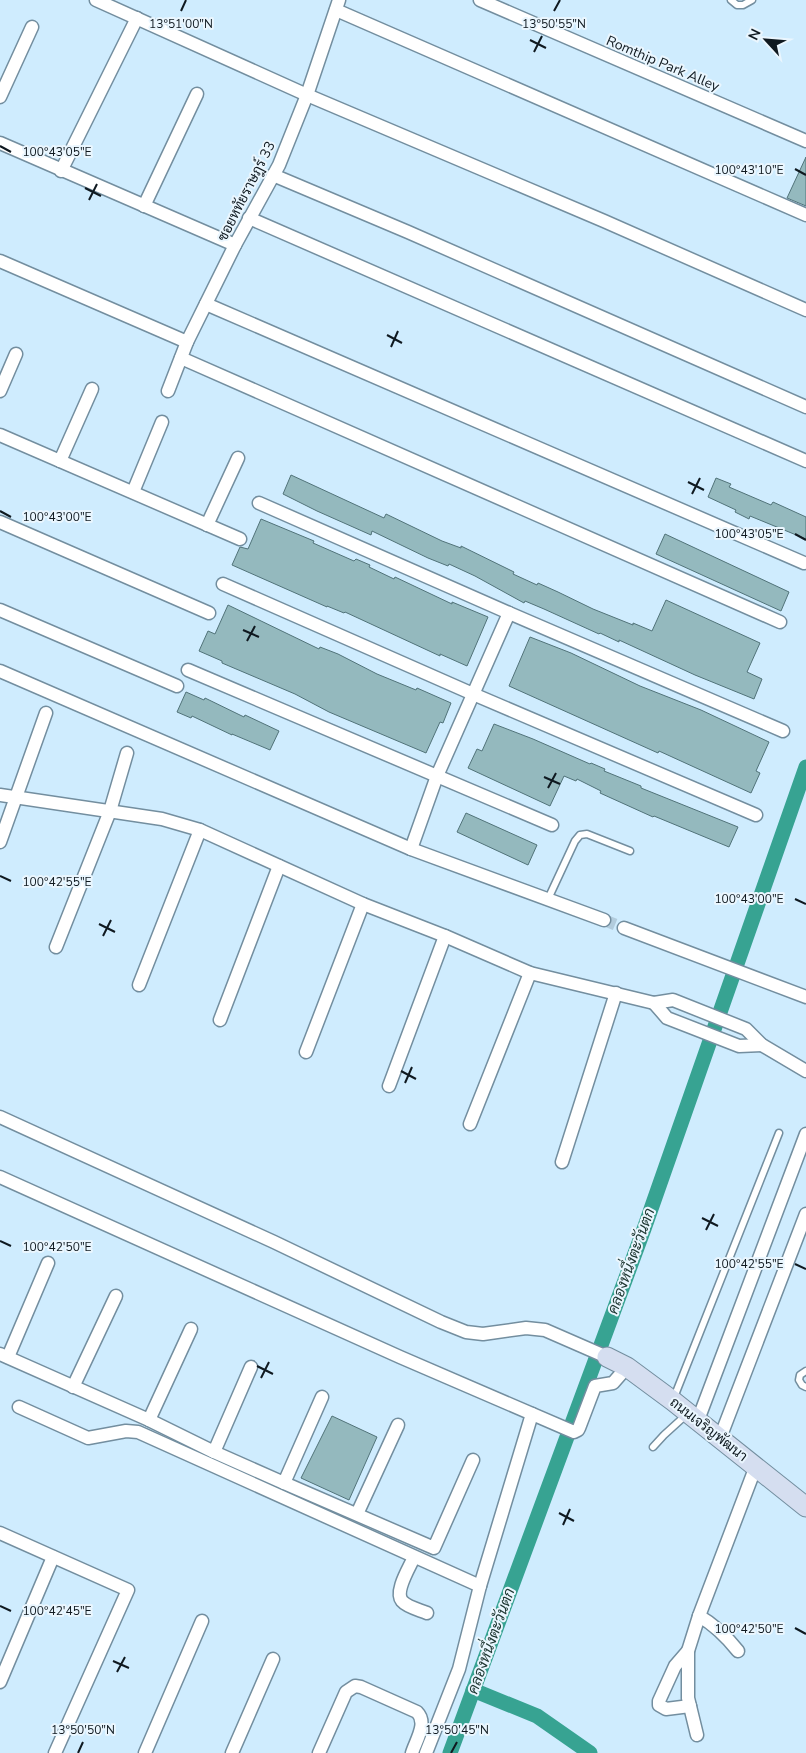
<svg xmlns="http://www.w3.org/2000/svg" width="806" height="1753" font-family="'Nunito Sans',Sarabun,sans-serif">
	<style>
		.lines { fill: none; stroke-linecap: round; stroke-linejoin: round }
		.canal { stroke: #37a392; stroke-width: 15 }
		.building { fill: #94b9be; stroke: #517379 }
		.street-tunnel { stroke: #b2ccdd; stroke-width: 12; stroke-dasharray: 12 6; stroke-linecap: butt }
		.lane-casing { stroke: #738e9f; stroke-width: 9 }
		.street-casing { stroke: #738e9f; stroke-width: 15 }
		.secondary-casing { stroke: #738e9f; stroke-width: 21 }
		.lane { stroke: #fff; stroke-width: 6 }
		.street { stroke: #fff; stroke-width: 12 }
		.secondary { stroke: #d5def0; stroke-width: 19 }
		.ticks { fill: none; stroke: #0f1920; stroke-width: 2 }
		.labels { text-anchor: middle; stroke-width: 4; stroke-linejoin: round; paint-order: stroke }
		.street-label { font-size: 14px; fill: #0f1920; stroke: #eaf6fe }
		.water-label { font-size: 15px; font-style: italic; fill: #203833; stroke: #eaf6fe }
		.ticks-label { font-size: 12px; text-anchor: middle; fill: #0f1920; stroke: #eaf6fe; stroke-width: 4; stroke-linejoin: round; paint-order: stroke }
	</style>
	<rect width="100%" height="100%" fill="#cfecfe"/>
	<g class="lines">
		<g class="canal">
			<path d="M473,1690L537,1716L590,1753"/>
			<path d="M450,1753L644,1229L806,767"/>
		</g>
	</g>
	<g class="building">
		<path d="M806,157V206L787,198Z"/>
		<path d="M291,475L384,518L386,514L442,541L461,548V546L514,572L513,574L537,585L538,583L558,592L593,609L633,625V623L652,631L666,600L760,643L747,672L762,679L754,699L695,675L619,640V642L600,633L599,634L544,609L525,601L524,603L475,576L449,564L448,566L428,558L372,531L371,535L317,511L283,494Z"/>
		<path d="M716,478L731,484L729,487L771,505L773,502L806,517V539L750,516L749,519L735,512L736,510L708,497Z"/>
		<path d="M261,519L314,541L313,543L354,561L356,559L370,565L369,567L394,579L395,577L452,604V602L488,617L467,666L440,654V656L345,612L344,613L327,606V607L232,565L240,547L248,549Z"/>
		<path d="M665,534L789,592L781,611L656,554Z"/>
		<path d="M228,605L319,649L320,647L338,654L377,674L416,690L417,688L451,703L443,723L440,722L426,753L329,712L295,694L222,663V661L199,651L208,631L215,634Z"/>
		<path d="M530,637L571,653L640,686L701,710L769,742L756,771L760,773L751,793L659,751L658,753L509,686Z"/>
		<path d="M186,692L204,700L205,698L244,717L245,715L279,731L270,750L232,734V735L192,716L191,718L177,712Z"/>
		<path d="M494,724L533,739L590,764L591,763L605,769L604,771L641,786V788L738,827L729,847L654,816L653,817L600,793L601,791L577,779L576,781L564,776L550,806L468,768L477,749L482,751Z"/>
		<path d="M466,813L537,845L528,865L457,832Z"/>
		<path d="M332,1416L377,1437L349,1500L301,1478Z"/>
	</g>
	<g class="lines">
		<path class="street-tunnel" d="M604,920L624,928"/>
		<defs>
			<g id="lane">
				<path d="M731,0L737,5H743L752,0"/>
				<path d="M548,899L575,841L580,835L587,834L630,851"/>
				<path d="M806,1371L800,1375L799,1380L802,1385L806,1387"/>
				<path d="M673,1400L779,1133"/>
				<path d="M653,1447L664,1435L686,1415"/>
			</g>
			<g id="street">
				<path d="M96,0L307,95L604,221L806,310"/>
				<path d="M480,0L806,141"/>
				<path d="M336,10L806,215"/>
				<path d="M0,97L32,27"/>
				<path d="M0,143L235,245"/>
				<path d="M61,171L137,18"/>
				<path d="M273,175L408,232L806,407"/>
				<path d="M144,206L197,94"/>
				<path d="M249,218L806,461"/>
				<path d="M0,261L187,342"/>
				<path d="M206,304L804,563"/>
				<path d="M181,358L780,622"/>
				<path d="M0,391L16,354"/>
				<path d="M168,391L187,342L235,245L279,165L307,95L339,0"/>
				<path d="M0,435L240,539"/>
				<path d="M60,461L92,389"/>
				<path d="M133,492L162,422"/>
				<path d="M259,503L509,613L783,731"/>
				<path d="M0,522L209,613"/>
				<path d="M207,525L238,458"/>
				<path d="M223,584L473,694L756,815"/>
				<path d="M0,610L177,686"/>
				<path d="M188,670L552,825"/>
				<path d="M0,671L411,849L604,920"/>
				<path d="M0,795L162,819L200,830L363,904L445,936L530,973L654,1003L673,1000L746,1029L762,1045L806,1071"/>
				<path d="M0,842L46,713"/>
				<path d="M411,849L437,776L509,613"/>
				<path d="M624,928L806,997"/>
				<path d="M56,947L110,811L127,753"/>
				<path d="M139,985L200,830"/>
				<path d="M654,1003L667,1018L739,1046L762,1045"/>
				<path d="M220,1020L279,866"/>
				<path d="M306,1052L363,904"/>
				<path d="M389,1086L445,936"/>
				<path d="M0,1117L274,1242L441,1322L466,1332L483,1334L526,1328L545,1330L607,1357"/>
				<path d="M470,1124L530,973"/>
				<path d="M562,1162L616,993"/>
				<path d="M0,1177L400,1357L574,1432L578,1430L579,1428L595,1386L613,1383L627,1367"/>
				<path d="M0,1354L149,1420L214,1452L284,1483L322,1397"/>
				<path d="M8,1357L48,1263"/>
				<path d="M73,1387L116,1296"/>
				<path d="M19,1407L88,1438L126,1431L138,1432L480,1586"/>
				<path d="M149,1420L191,1329"/>
				<path d="M698,1420L806,1134"/>
				<path d="M720,1438L806,1214"/>
				<path d="M214,1452L251,1367"/>
				<path d="M284,1483L434,1548L473,1460"/>
				<path d="M357,1514L398,1425"/>
				<path d="M0,1533L128,1590L55,1753"/>
				<path d="M414,1557C410,1567 394,1591 402,1601C407,1607 420,1610 427,1613"/>
				<path d="M699,1616C715,1625 726,1636 738,1651"/>
				<path d="M688,1651L675,1666L659,1701V1705L666,1709L690,1706"/>
				<path d="M0,1682L53,1557"/>
				<path d="M697,1735L688,1698V1651L699,1616L756,1466"/>
				<path d="M145,1753L202,1621"/>
				<path d="M232,1753L273,1659"/>
				<path d="M319,1753L346,1692L355,1686L361,1687L417,1712C428,1723 416,1740 412,1753"/>
				<path d="M426,1753L459,1669L480,1586L532,1414"/>
			</g>
			<path id="secondary" d="M607,1357L627,1367L673,1401L806,1507"/>
		</defs>
		<use href="#lane" class="lane-casing"/>
		<use href="#street" class="street-casing"/>
		<use href="#secondary" class="secondary-casing"/>
		<use href="#lane" class="lane"/>
		<use href="#street" class="street"/>
		<use href="#secondary" class="secondary"/>
	</g>
	<path class="ticks" d="M181,11L186,0M554,11L560,0M530,40L546,48M534,52L542,36M0,146L11,152M795,169L806,175M85,188L101,196M89,200L97,184M387,335L402,343M391,347L398,331M688,482L704,490M692,494L700,478M0,511L11,517M795,534L806,540M243,630L259,637M247,641L255,626M544,777L560,784M548,788L556,773M0,876L11,881M795,899L806,904M99,924L115,932M103,936L111,920M401,1071L416,1079M405,1083L412,1067M702,1218L718,1226M706,1230L714,1214M0,1241L11,1246M795,1264L806,1269M257,1366L273,1374M261,1378L269,1362M559,1513L574,1521M563,1525L570,1509M0,1606L11,1611M795,1628L806,1634M113,1661L129,1668M117,1672L125,1657M78,1753L83,1742M451,1753L457,1742"/>
	<g class="labels">
		<g class="street-label">
			<text transform="translate(663 63) rotate(23)" y="5">Romthip Park Alley</text>
			<text transform="translate(246 191) rotate(-63)" y="5">ซอยหทัยราษฎร์ 33</text>
			<text transform="translate(709 1429) rotate(38)" y="5">ถนนเจริญพัฒนา</text>
		</g>
		<g class="water-label">
			<text transform="translate(631 1261) rotate(-70)" y="5">คลองหนึ่งตะวันตก</text>
			<text transform="translate(491 1641) rotate(-70)" y="5">คลองหนึ่งตะวันตก</text>
		</g>
	</g>
	<g class="ticks-label">
		<text x="181" y="28">13°51'00"N</text>
		<text x="554" y="28">13°50'55"N</text>
		<text x="57" y="156">100°43'05"E</text>
		<text x="749" y="174">100°43'10"E</text>
		<text x="57" y="521">100°43'00"E</text>
		<text x="749" y="538">100°43'05"E</text>
		<text x="57" y="886">100°42'55"E</text>
		<text x="749" y="903">100°43'00"E</text>
		<text x="57" y="1251">100°42'50"E</text>
		<text x="749" y="1268">100°42'55"E</text>
		<text x="57" y="1615">100°42'45"E</text>
		<text x="749" y="1633">100°42'50"E</text>
		<text x="83" y="1734">13°50'50"N</text>
		<text x="457" y="1734">13°50'45"N</text>
	</g>
	<g transform="translate(766 40) rotate(296)" stroke="#eaf6fe" stroke-width="4" paint-order="stroke">
	<path d="M0-4L9 19L0 12L-9 19Z" fill="#0f1920"/>
	<text y="-8" font-size="14" font-weight="bold" text-anchor="middle" fill="#0f1920">N</text>
	</g>
</svg>
